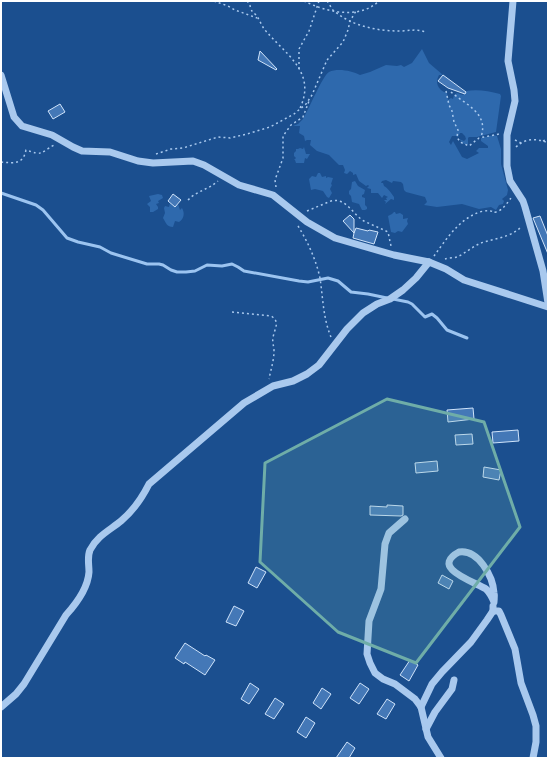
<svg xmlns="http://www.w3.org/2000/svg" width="549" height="759" font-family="'Source Sans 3',sans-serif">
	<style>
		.green { fill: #2e69ad }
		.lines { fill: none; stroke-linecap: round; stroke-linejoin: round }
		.stream { stroke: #9cc4f0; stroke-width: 3 }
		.building { fill: #4478b7; stroke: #cfe3fa }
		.path { stroke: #a9c9ee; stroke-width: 1.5; stroke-dasharray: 2 3; stroke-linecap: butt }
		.minor { stroke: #a9c9ee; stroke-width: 7 }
		.marked { fill: #6fada8; fill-opacity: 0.2; stroke: #6fada8; stroke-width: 3; stroke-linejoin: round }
	</style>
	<rect width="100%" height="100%" fill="#1b4f8f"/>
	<g class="green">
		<path d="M422,49L429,63L443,75H439C435,82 437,90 447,93L448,100L451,98L453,99L454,95L457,93L463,95L466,91C478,89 488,91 500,94L501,96L496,132L477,137H469L468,138V144H464L459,139L464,141L466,139L465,136L462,133H460L458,137L456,136H452L449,142L451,145L453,141L462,157L467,159L479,153L476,151L479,148H488V146L481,141V138L494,135L497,136L501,149V164L508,190L507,195L502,199L504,201L503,204L499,205L496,210L491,207L479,209L462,204L437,207L424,205L427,202L425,197L406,192L404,190L403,184L401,182L393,181L392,183L386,180L382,181L381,183H383L384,186C387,187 392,194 394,197V200L391,199L385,204L386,202L384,200H387L386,198L388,197L384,195L382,198L378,193H371V189L367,188L369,186L368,185L366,186L359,181L356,174L353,175V173L350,171L347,174L344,173L345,170L343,165H339L329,155L317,151L310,145L311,140H307L305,141L304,136L299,133L300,126H293L298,124L303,119C308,111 323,75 329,72C338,68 352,71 360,75L370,72L386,65L397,66L401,65L404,67L412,63Z"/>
		<path d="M304,147L306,154H310L307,159L305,158L304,163H296L295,160H294L296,158L294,156V153L296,151V149H298L300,148L303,149Z"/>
		<path d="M318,173H320L322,177L326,176V178L328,177L333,178L331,184L332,185L330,189L332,193L329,198L327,197L323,191L315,189L311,190L309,179L312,176L316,177Z"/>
		<path d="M355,181L358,186L365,190L364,194L362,195V197L365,198V205L367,207V209L365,210H362L359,204L352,202L351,196L349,194V191L351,189L352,182Z"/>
		<path d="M158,194L162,195L163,198L158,201L159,203L156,204L158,207V209L153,212H150V207L147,204L151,201L149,196Z"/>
		<path d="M170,203L175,207L178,204L180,210L182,208C185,213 184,219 179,222L175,221L173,227C167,227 166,223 163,218L165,213L164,208L165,206L169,207Z"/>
		<path d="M394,212H395L396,214L400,213L403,215V219L408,218L407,221L408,224L402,232L398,231L395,233L391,232L388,216L392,214Z"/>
	</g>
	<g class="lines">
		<g class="stream">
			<path d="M1,193L36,205L43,210L67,238L78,242L100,247L111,253L147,264H159L163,265L171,270L177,272H186L195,271L207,265L222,266L232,264L238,267L244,271L299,281L308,282L328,278L338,281L351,292L368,294L387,298"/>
			<path d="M393,299L408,302L412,304L425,317L432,314L437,318L447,330L467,338"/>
		</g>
	</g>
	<g class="building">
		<path d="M260,51L277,69L276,70L258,60Z"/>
		<path d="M443,75L466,92L465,94L448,88L438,81Z"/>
		<path d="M60,104L65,112L53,119L48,111Z"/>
		<path d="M173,194L181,200L175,207L168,201Z"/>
		<path d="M350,215L354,219V233L356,228L368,231L369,230L378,232L374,244L353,238L354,233L343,221Z"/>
		<path d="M540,216L548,236V254L533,218Z"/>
		<path d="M473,408L474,419L448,422L447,410Z"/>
		<path d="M518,430L519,441L493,443L492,432Z"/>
		<path d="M472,434L473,444L456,445L455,435Z"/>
		<path d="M437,461L438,471L416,473L415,463Z"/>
		<path d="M484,467L501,470L499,480L483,477Z"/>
		<path d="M387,505L403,506V515L401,516L370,515V506L387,507Z"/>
		<path d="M256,567L266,572L257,588L248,583Z"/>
		<path d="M442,575L453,581L449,589L438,583Z"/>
		<path d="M234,606L244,611L236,626L226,622Z"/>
		<path d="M185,643L205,656L206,655L215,660L205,675L185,662L184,664L175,658Z"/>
		<path d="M410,660L418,665L409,681L400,675Z"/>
		<path d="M250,683L259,689L249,704L241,699Z"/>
		<path d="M360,683L369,689L359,704L350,698Z"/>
		<path d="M322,688L331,694L321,709L313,703Z"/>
		<path d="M275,698L284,704L274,719L265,714Z"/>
		<path d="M387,699L395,704L386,719L377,714Z"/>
		<path d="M306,717L315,723L306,738L297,732Z"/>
		<path d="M347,742L355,748L349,758H336Z"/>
	</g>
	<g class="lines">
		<g class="path">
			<path d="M214,1L228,6L235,10L257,18"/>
			<path d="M247,1C250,4 250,6 251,9C252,12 253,12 255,14C259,18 261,25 265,30C285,54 317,72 300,108"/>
			<path d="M304,1C326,12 359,20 379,1"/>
			<path d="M327,1C330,4 331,9 334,11C352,26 377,31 399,31C409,31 418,28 427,33"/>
			<path d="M299,69V49L309,31L319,1"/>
			<path d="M446,91L449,105L452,111L454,122L458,130L457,137L460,142L469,146L479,138L499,134"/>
			<path d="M451,92C466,105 489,113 481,137"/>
			<path d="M515,140L521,143"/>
			<path d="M543,141L548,139"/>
			<path d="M516,147C525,138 537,138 548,143"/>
			<path d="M156,154L171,149L183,148L218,137L230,138L247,134L270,127L294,114L306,104L312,95L327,60L343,42L348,30L350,21L356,11"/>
			<path d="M1,162C14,163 23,165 26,150C43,156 40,153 54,145"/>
			<path d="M276,187L275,180L283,158V136L291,125L303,117L309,101"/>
			<path d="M188,200C198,190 208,190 218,181"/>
			<path d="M307,211L331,201C346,197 353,215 364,221C372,225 380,228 388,232L391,246"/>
			<path d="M298,226C308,242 316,260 320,278C323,298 323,318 331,337"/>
			<path d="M434,256C445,241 457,222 475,214C478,212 486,210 490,211C494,211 491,213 496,212C502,211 508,202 511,198"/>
			<path d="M445,259C448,258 453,258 457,257C466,253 474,245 484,242C497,238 511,237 521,227"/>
			<path d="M232,312L271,316C281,322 274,329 273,338C272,342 274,346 274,351C274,360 271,369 269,379"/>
		</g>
		<g class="minor">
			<path d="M513,1L508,61L514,90L515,101L507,135V166L510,181L523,201L525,207L543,271L548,303"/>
			<path d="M1,75L14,117L22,126L52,135L73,147L82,151L110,152L138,161L153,163L193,161L204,165L239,185L273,195L307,222L335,238L394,255L429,262L446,269L464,280L548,307"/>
			<path d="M405,519L389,533L385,544L381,589L369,621L367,654L370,663L375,673L383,679L395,684L415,699L421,707L428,737L441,758"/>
			<path d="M459,552C478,549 493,576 494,593C495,596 494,599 494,602C492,597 490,593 486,589C475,582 429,568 459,552Z"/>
			<path d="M493,611H499L501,615L515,649L521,683L533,715L536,726V742L533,758"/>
			<path d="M1,707L16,694L24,684L66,615C76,604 88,587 89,572C89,564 87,557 90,550C97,536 110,530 121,521C134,510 142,498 149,484L244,403L273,386L293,381L307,374L319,365L347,329L363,313L377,304L390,299L403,290L416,278L429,262"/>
			<path d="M421,707L432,684L442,672L471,642L487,620L493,611V606"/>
			<path d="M426,729L435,712L452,689L454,680"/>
		</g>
	</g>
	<path class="marked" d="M387,399L484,422L520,527L416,663L338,632L260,562L265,463Z"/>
	<rect width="549" height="759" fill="none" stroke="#ffffff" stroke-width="4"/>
</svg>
